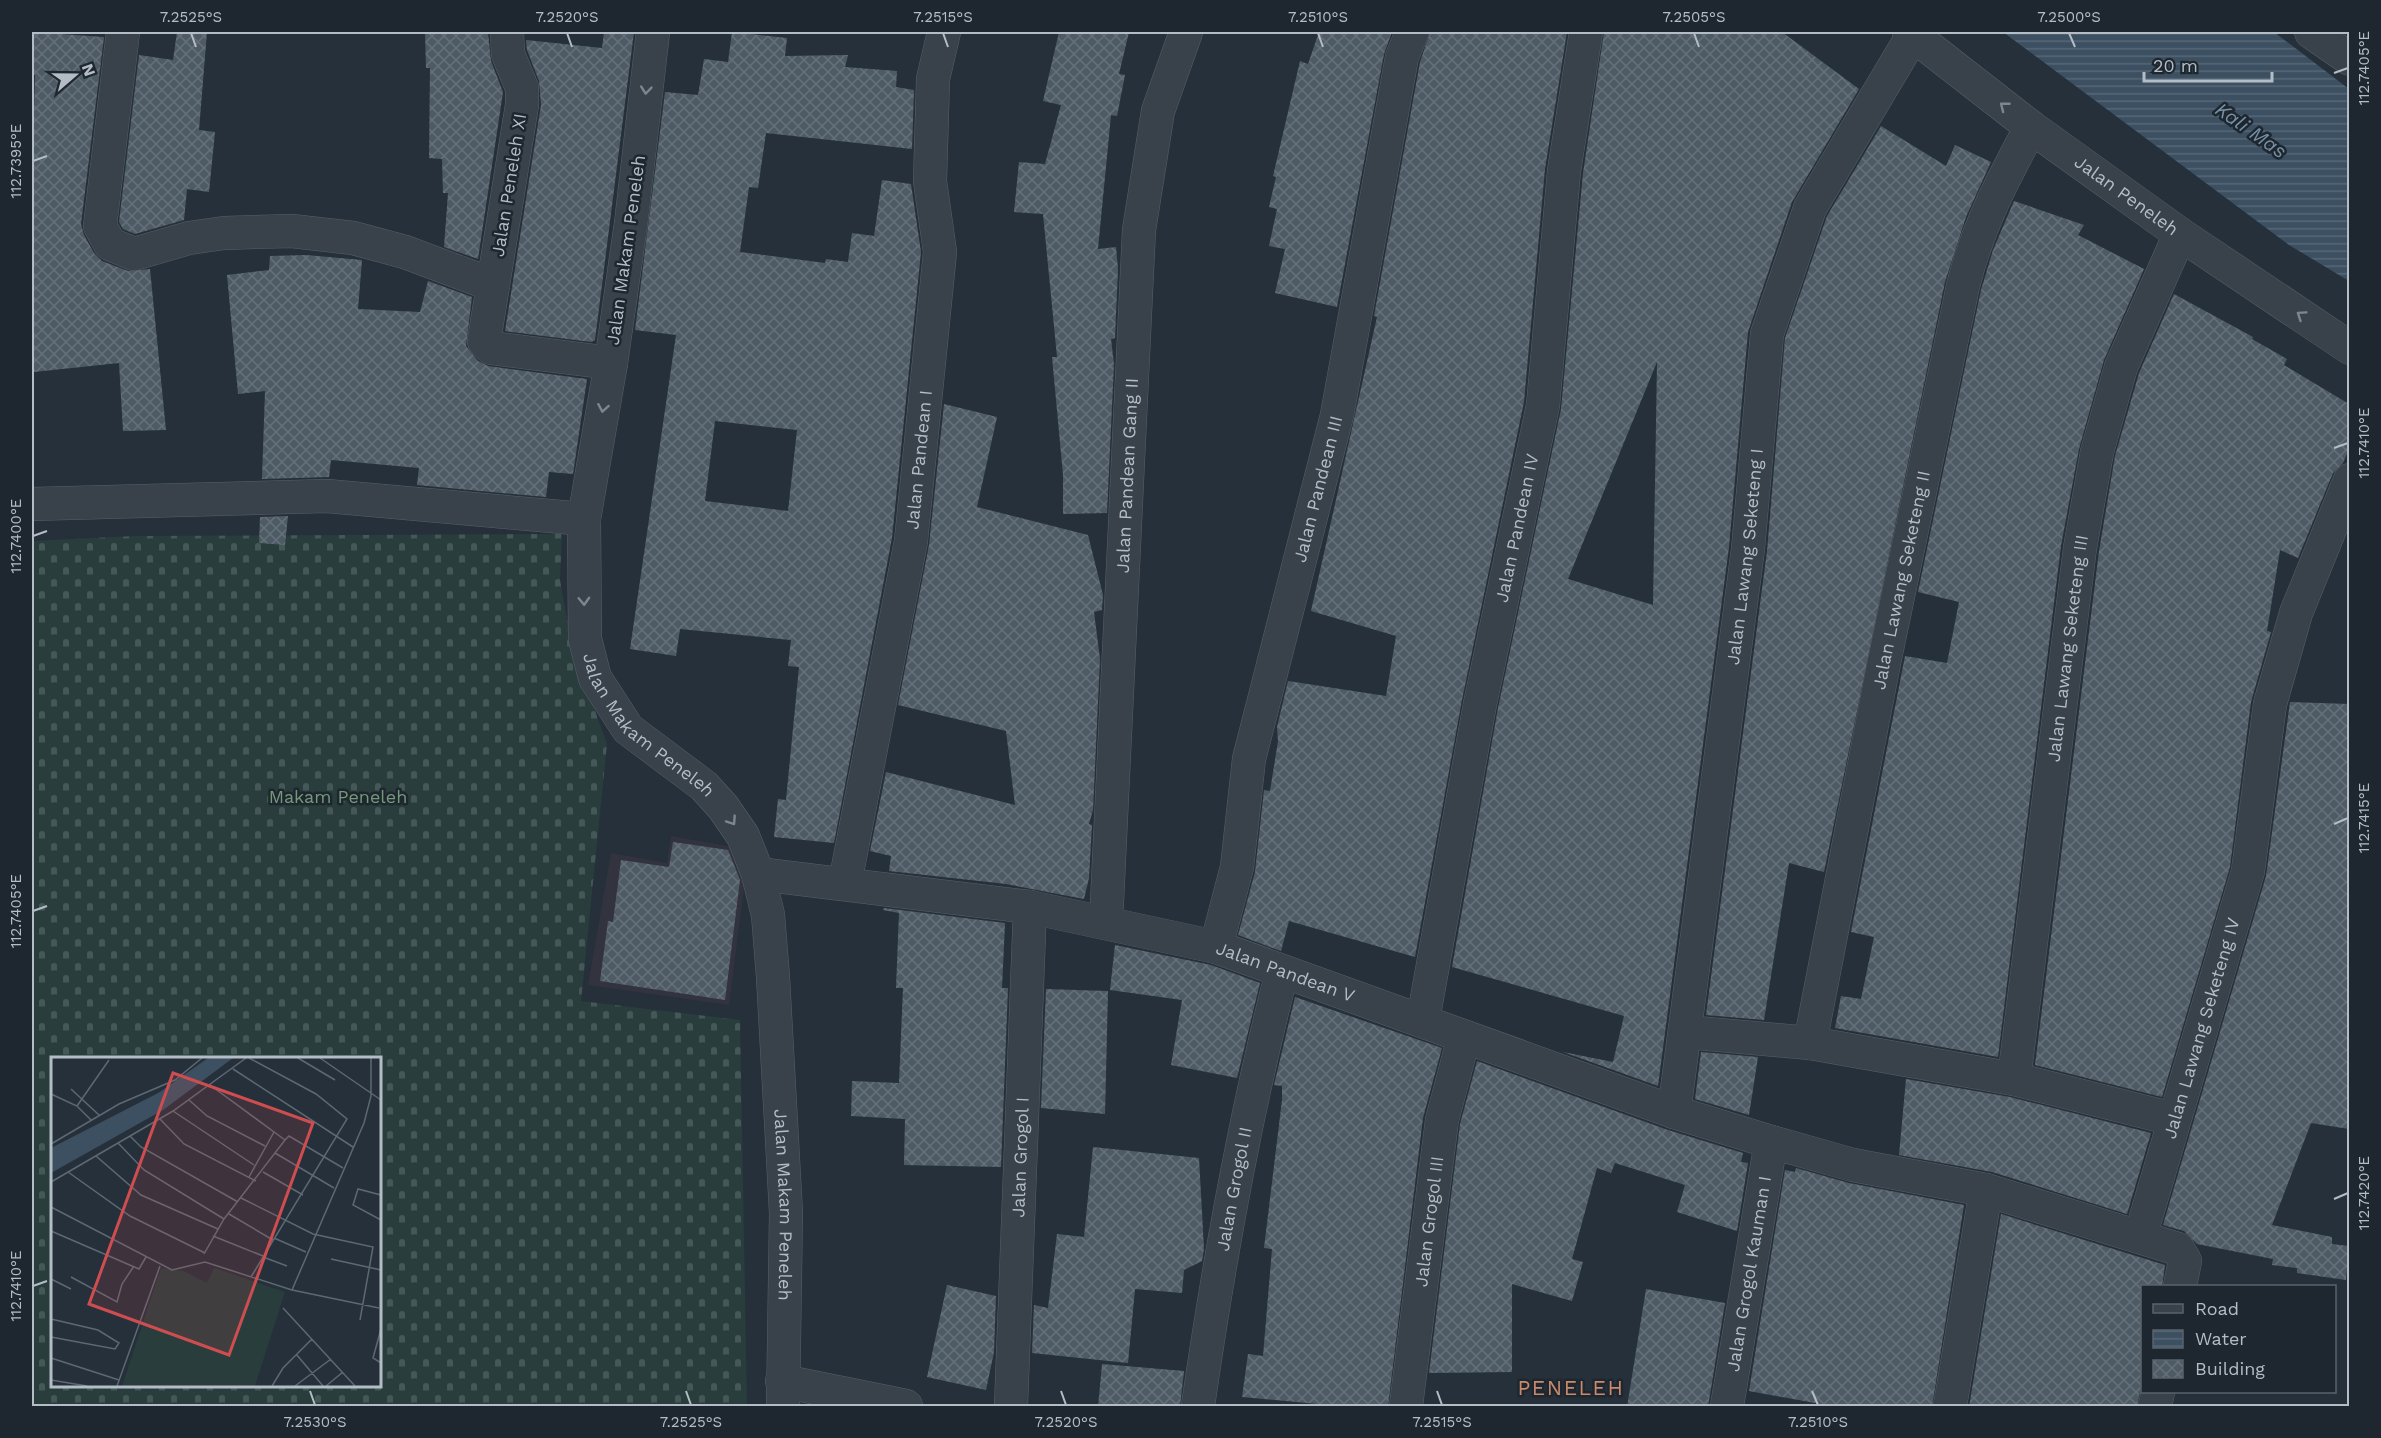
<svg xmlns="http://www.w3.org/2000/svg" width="2381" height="1438" font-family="'Work Sans',sans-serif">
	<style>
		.medical { fill: #33333f }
		.cemetery { fill: url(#cemetery-stones); fill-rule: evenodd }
		.water { fill: url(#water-rules) }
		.building { fill: url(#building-cross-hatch); fill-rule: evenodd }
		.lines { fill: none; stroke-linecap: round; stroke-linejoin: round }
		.minor-casing { stroke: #576068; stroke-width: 34 }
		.minor { stroke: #39424a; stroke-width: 33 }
		.oneway { stroke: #7d868e }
		.ticks { fill: none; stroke: #b4bdc6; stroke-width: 2 }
		.labels { text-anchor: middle; stroke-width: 5; stroke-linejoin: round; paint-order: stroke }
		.street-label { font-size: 18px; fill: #b4bdc6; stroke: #1e272f }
		.park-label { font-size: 18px; fill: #749a79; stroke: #1e272f }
		.water-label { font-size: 20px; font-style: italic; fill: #7791a7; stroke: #1e272f }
		.quarter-label { font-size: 21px; letter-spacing: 1.5px; fill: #ca8a6b; stroke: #1e272f }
		.inset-road { fill: none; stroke: #5e6872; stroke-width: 1.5 }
		.view { fill: #ce4d50; fill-opacity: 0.15; stroke: #ce4d50; stroke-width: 3 }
		.inset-edge { fill: none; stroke: #b4bdc6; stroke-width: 3 }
		.neatline { fill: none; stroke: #b4bdc6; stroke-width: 2 }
		.ticks-label { font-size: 15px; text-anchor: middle; fill: #b4bdc6 }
	</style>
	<defs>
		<pattern id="cemetery-stones" width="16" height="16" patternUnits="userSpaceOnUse" patternTransform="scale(1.5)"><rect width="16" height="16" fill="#283d3c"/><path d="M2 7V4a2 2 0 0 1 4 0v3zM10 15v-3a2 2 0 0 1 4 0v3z" fill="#455757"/></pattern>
		<pattern id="water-rules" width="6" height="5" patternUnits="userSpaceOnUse" patternTransform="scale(1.5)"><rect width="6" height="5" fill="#3c5062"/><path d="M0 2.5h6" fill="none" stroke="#566777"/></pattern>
		<pattern id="building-cross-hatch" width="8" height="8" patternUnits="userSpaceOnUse" patternTransform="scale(1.5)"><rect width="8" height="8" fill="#4e5b65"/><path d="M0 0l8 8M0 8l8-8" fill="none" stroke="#65717a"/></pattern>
	</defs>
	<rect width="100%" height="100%" fill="#25303a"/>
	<path class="medical" d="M671,836L749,850L729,1005L588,985L611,853L667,863Z"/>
	<path class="cemetery" d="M562,534L560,580L572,647L607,744L581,1001L740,1020L747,1406H32V541L135,536ZM52,1058H380V1386H52Z"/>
	<path class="water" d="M2003,32H2274L2349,89V281L2289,245Z"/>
	<g class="building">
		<path d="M32,32L104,37L81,224L84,235L94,253L102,261L128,271L150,269L166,430L123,431L119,363L34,372L32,177L35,75H32Z"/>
		<path d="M177,32H207L199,130L215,132L209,192L187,189L184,220L135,234L123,229L119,222L139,55L173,60Z"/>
		<path d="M425,32H488L491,61L503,92L478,259L444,247L448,193H443L442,159L429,158L430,68H426Z"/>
		<path d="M604,32H634L595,340L591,342L505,331L541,105L539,81L527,50L526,40L602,48Z"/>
		<path d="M732,32L787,38L785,56L848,55L845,67L897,71L896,87L914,90L912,149L766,133L758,188L749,187L740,252L825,263L826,259L848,262L852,233L874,236L882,180L911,184L921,252L892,538L834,843L774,837L778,799L786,800L799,667L788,666L791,640L680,629L676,656L630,649L676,335L635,330L665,92L698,95L704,59L728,62ZM715,421L797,430L788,511L705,501Z"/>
		<path d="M1059,32H1129L1119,74L1125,75L1117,116L1111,115L1098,249L1116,247L1118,269L1115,338L1111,339L1114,364L1107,513L1063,514V475L1052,357H1057L1043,214L1014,212L1019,162L1045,164L1061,105L1043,101Z"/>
		<path d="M1319,32H1392L1384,54L1337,307L1275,293L1285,249L1269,246L1277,209L1269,207L1276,177L1273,176L1300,61L1308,64Z"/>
		<path d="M1430,32H1567L1545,169L1524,402L1462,700L1415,957L1289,921L1281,951L1238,935L1255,872L1264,790L1270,791L1278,741L1277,727L1288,681L1386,696L1396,636L1311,611L1377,317L1374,316L1420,62Z"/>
		<path d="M1604,32H1782L1859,89L1792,202L1748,332L1729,547L1658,1086L1563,1052L1613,1062L1624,1016L1452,967L1498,708L1561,409L1583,173ZM1657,362L1653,605L1568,579Z"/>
		<path d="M1881,126L1946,166L1955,145L1991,162L1966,217L1945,282L1824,872L1789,863L1764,1020L1706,1015L1767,551L1785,338L1827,216Z"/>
		<path d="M2014,201L2084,225L2078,235L2144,269L2104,360L2079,449L2061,546L1998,1057L1835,1028L1841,996L1861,999L1874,937L1851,932L1905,656L1947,663L1959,602L1918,592L1981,290L1993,250Z"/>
		<path d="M306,255L362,260L358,309L420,312L428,281L472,297L466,346L478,361L488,366L587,379L573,474L549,472L546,497L417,485L419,468L331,460L329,477L262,479L265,391L238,394L227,275L269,270L270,256Z"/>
		<path d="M2174,294L2253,337L2252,339L2287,359L2284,365L2349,404V449L2343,463L2333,473L2298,558L2280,550L2267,631L2271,632L2251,702L2230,867L2162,1097L2035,1065L2099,551L2115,456L2139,373Z"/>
		<path d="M944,404L997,417L977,507L1088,535L1103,595L1102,610L1094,612L1100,659L1093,810L1089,824L1092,825L1089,878L1084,899L1006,884L889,871L891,856L870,851L886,772L1015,805L1006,731L898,705L929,545Z"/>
		<path d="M288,516L285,545L259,543L260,517Z"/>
		<path d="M2290,702L2349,704V1129L2311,1123L2272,1225L2332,1237V1244L2349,1246L2346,1280L2297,1273V1268L2272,1265L2273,1259L2197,1244L2184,1231L2163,1225L2266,876Z"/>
		<path d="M673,842L728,850L740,880L725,1000L600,981L608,921L613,922L621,860L669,867Z"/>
		<path d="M884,908L1005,923L1002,988H1008L1001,1167L904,1165L905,1119L851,1116L852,1081L899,1083L903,988H896L899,913L883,910Z"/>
		<path d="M1115,945L1211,965L1260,983L1237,1078L1171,1065L1182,1000L1110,990Z"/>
		<path d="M1046,989L1108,991L1105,1114L1041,1108Z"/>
		<path d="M1295,997L1442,1048L1423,1118L1388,1407H1349L1242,1397L1248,1354L1263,1356L1272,1249L1264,1248L1282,1100V1086L1274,1085Z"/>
		<path d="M1701,1052L1758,1057L1749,1115L1695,1099Z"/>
		<path d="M1477,1061L1668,1130L1743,1153L1741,1162L1748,1163L1737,1231L1677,1212L1685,1185L1615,1163L1611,1173L1597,1168L1572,1259L1583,1262L1572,1301L1512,1284V1372L1429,1373L1460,1124Z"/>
		<path d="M1906,1079L2010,1097L2151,1133L2127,1214L1992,1172L1899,1155Z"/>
		<path d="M1093,1147L1199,1158L1204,1249L1202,1261L1184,1270L1182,1293L1135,1289L1128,1363L1032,1353L1034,1305L1048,1308L1057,1234L1084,1237Z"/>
		<path d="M1796,1168L1849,1183L1964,1205L1932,1407H1837L1749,1391L1785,1170L1795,1172Z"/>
		<path d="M2001,1214L2165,1265L2162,1287H2142V1382L2137,1407H1969Z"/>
		<path d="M947,1285L996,1296L994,1352L986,1390L927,1377Z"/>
		<path d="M1646,1289L1725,1303L1708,1407H1627Z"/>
		<path d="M1102,1364L1184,1371L1180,1407H1098Z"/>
	</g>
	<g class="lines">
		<defs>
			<g id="minor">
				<path d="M123,32L100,226L110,244L134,254L189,238L224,233L292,231L353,238L405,252L493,285"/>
				<path d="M507,32L508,54L522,88V105L484,341L491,348L611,363"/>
				<path id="s1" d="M653,32L631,223L611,363L584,519L585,639L595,678L628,729L704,786L723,807L743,836L758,874L768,915L773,977L786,1213L783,1406"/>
				<path id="s2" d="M1909,32L2031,127L2180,234L2350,348"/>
				<path d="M2311,32L2350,59"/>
				<path d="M32,504L327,496L584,519"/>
				<path id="s3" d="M758,874L1030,907L1216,947L1674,1112L1771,1142L1853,1165L1986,1190L2178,1249L2185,1261L2180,1286"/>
				<path id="s4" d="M845,883L911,541L940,252L930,181L933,79L944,32"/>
				<path id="s5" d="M1106,923L1139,230L1158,111L1186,32"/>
				<path id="s6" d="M1216,947L1237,867L1249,759L1337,415L1402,57L1412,32"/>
				<path id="s7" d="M1423,1020L1480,704L1543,405L1564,171L1586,32"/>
				<path d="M1686,1032L1810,1043L2014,1079L2173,1119"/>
				<path id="s8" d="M1810,1043L1884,663L1963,286C1977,228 2003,179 2031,127"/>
				<path id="s9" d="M2014,1079L2080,548L2097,452L2121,367L2180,234"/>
				<path id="s10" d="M1674,1112L1748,549L1767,334L1810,208L1913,35"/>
				<path id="s11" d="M2137,1236L2143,1227L2248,871L2270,704L2296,613L2350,480"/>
				<path d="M782,1381L906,1406"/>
				<path id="s12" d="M1011,1406L1030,907"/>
				<path id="s13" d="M1198,1406C1219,1260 1245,1115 1282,972"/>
				<path id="s14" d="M1406,1406L1442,1120L1464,1037"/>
				<path id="s15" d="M1727,1406L1771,1142"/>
				<path d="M1950,1406L1986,1190"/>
				<path d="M2155,1406L2158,1392"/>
			</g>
		</defs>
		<use href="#minor" class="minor-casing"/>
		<use href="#minor" class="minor"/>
	</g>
	<defs><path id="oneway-chevron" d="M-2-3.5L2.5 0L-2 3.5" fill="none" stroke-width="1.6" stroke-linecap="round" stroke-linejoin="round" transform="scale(1.5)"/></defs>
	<g class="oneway">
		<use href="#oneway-chevron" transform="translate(646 90) rotate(96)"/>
		<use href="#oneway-chevron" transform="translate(2004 106) rotate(-142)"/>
		<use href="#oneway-chevron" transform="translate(2301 315) rotate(-146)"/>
		<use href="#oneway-chevron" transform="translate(603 408) rotate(100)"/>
		<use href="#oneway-chevron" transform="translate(584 601) rotate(88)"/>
		<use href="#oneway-chevron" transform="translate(732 821) rotate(56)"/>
	</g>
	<path class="ticks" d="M191,33L196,47M567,33L572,47M943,33L948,47M1318,33L1323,47M1694,33L1699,47M2069,33L2075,47M2334,73L2348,68M33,161L47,156M2334,448L2348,443M33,536L47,531M2334,824L2348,818M33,911L47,906M2334,1199L2348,1193M33,1286L47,1281M310,1391L315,1405M686,1391L691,1405M1061,1391L1066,1405M1437,1391L1442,1405M1812,1391L1818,1405"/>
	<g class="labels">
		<g class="street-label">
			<text transform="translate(509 185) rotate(-81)" y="6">Jalan Peneleh XI</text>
			<text dy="6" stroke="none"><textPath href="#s2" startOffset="272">Jalan Peneleh</textPath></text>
			<text transform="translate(626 250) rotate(-82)" y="6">Jalan Makam Peneleh</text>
			<text dy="6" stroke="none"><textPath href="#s4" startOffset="430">Jalan Pandean I</textPath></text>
			<text dy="6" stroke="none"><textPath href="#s5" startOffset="448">Jalan Pandean Gang II</textPath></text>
			<text dy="6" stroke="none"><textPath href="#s6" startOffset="470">Jalan Pandean III</textPath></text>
			<text dy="6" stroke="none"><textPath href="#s7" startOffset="501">Jalan Pandean IV</textPath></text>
			<text dy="6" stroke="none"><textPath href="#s10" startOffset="560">Jalan Lawang Seketeng I</textPath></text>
			<text dy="6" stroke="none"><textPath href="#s8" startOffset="472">Jalan Lawang Seketeng II</textPath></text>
			<text dy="6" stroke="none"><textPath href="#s9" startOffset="434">Jalan Lawang Seketeng III</textPath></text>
			<text dy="6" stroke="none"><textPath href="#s1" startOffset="723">Jalan Makam Peneleh</textPath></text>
			<text dy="6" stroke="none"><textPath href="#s3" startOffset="538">Jalan Pandean V</textPath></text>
			<text dy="6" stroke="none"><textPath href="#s11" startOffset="218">Jalan Lawang Seketeng IV</textPath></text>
			<text dy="6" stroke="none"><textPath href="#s12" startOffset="249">Jalan Grogol I</textPath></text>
			<text dy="6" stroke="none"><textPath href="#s13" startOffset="220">Jalan Grogol II</textPath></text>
			<text dy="6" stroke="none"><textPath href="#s1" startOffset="1245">Jalan Makam Peneleh</textPath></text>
			<text dy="6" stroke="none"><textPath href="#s14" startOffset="186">Jalan Grogol III</textPath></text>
			<text dy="6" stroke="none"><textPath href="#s15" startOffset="134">Jalan Grogol Kauman I</textPath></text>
		</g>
		<g class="park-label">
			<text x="338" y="803">Makam Peneleh</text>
		</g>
		<g class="water-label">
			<text transform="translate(2251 130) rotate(35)" y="7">Kali Mas</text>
		</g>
		<g class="quarter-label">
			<text x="1571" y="1395">PENELEH</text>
		</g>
	</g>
	<g transform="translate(51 1057)">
		<rect width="330" height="330" fill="#25303a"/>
		<path d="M110,211L132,214L156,226L163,211L234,235L204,329H71Z" fill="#283d3c"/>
		<path d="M157,1H182L112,53L0,116V91L109,35Z" fill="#3c5062"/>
		<path class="inset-road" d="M198,1L265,37L296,62L200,220M247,1L284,23M269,1L330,43M182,12L302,90M159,28L234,83M20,32L48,58M0,37L26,49L40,63M138,43L156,59L214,89M26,49L58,3M122,54L203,108M109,62L133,87L205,124M79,79L90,90L187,145M234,83L238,79L292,111M67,86L93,113L173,162M0,87L68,47L124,23L151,1M224,96L283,131M45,99L90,138L167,172M17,115L79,159L154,196M212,115L252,138M198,120L223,75M0,125L122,54L195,1M330,138L307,132L302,148L330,163M190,141L262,177L322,190L309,263M0,150L121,213L154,205L241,233L328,251M178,157L222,183M0,174L88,212L95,200M162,179L212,199M223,181L255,195M153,197L173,162L234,83M212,200L236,209M280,202L330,213M20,220L66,245L71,227L83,209M0,222L20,232M330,230V271M241,233L313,66L320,39V1M232,251L304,329M0,262L47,273L68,286L64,292L0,280M330,272L322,301L330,306M245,297L272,329M0,301L68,323M0,323L36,329M66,329L109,209M221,329L232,311L261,282M244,329L280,302M275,329L292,315"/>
		<path class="view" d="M122,16L262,66L178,298L38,247Z"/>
		<rect width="330" height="330" class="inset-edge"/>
	</g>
	<rect width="2381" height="1438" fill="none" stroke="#1e272f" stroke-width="66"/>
	<rect x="2141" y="1285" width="195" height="108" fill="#1e272f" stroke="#5a636b" stroke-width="1.5"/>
	<rect x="2153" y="1304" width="30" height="9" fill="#39424a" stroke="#5a636b" stroke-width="1.5"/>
	<text x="2195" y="1315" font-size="18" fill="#b4bdc6">Road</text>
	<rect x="2153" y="1330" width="30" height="18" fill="url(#water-rules)" stroke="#5a636b" stroke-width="1.5"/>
	<text x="2195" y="1345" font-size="18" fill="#b4bdc6">Water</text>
	<rect x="2153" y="1360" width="30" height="18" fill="url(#building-cross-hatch)" stroke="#5a636b" stroke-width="1.5"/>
	<text x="2195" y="1375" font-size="18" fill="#b4bdc6">Building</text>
	<g transform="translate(75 75) rotate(70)" stroke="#1e272f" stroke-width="4.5" paint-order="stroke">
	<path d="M0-4.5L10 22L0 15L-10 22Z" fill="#b4bdc6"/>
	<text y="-9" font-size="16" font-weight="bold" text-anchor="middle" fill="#b4bdc6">N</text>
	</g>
	<path d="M2144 72v9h128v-9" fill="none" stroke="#b4bdc6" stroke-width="3"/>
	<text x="2153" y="72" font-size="18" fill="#b4bdc6" stroke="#1e272f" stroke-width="4.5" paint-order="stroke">20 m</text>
	<rect x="33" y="33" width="2315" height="1372" class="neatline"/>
	<g class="ticks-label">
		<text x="191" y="22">7.2525°S</text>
		<text x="567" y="22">7.2520°S</text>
		<text x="943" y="22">7.2515°S</text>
		<text x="1318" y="22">7.2510°S</text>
		<text x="1694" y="22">7.2505°S</text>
		<text x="2069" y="22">7.2500°S</text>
		<text transform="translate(2364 68) rotate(-90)" y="5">112.7405°E</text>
		<text transform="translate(16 161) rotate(-90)" y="5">112.7395°E</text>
		<text transform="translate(2364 443) rotate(-90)" y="5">112.7410°E</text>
		<text transform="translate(16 536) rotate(-90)" y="5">112.7400°E</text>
		<text transform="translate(2364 818) rotate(-90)" y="5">112.7415°E</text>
		<text transform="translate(16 911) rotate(-90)" y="5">112.7405°E</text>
		<text transform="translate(2364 1193) rotate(-90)" y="5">112.7420°E</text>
		<text transform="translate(16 1286) rotate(-90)" y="5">112.7410°E</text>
		<text x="315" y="1427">7.2530°S</text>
		<text x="691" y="1427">7.2525°S</text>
		<text x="1066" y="1427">7.2520°S</text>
		<text x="1442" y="1427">7.2515°S</text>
		<text x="1818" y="1427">7.2510°S</text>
	</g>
</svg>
